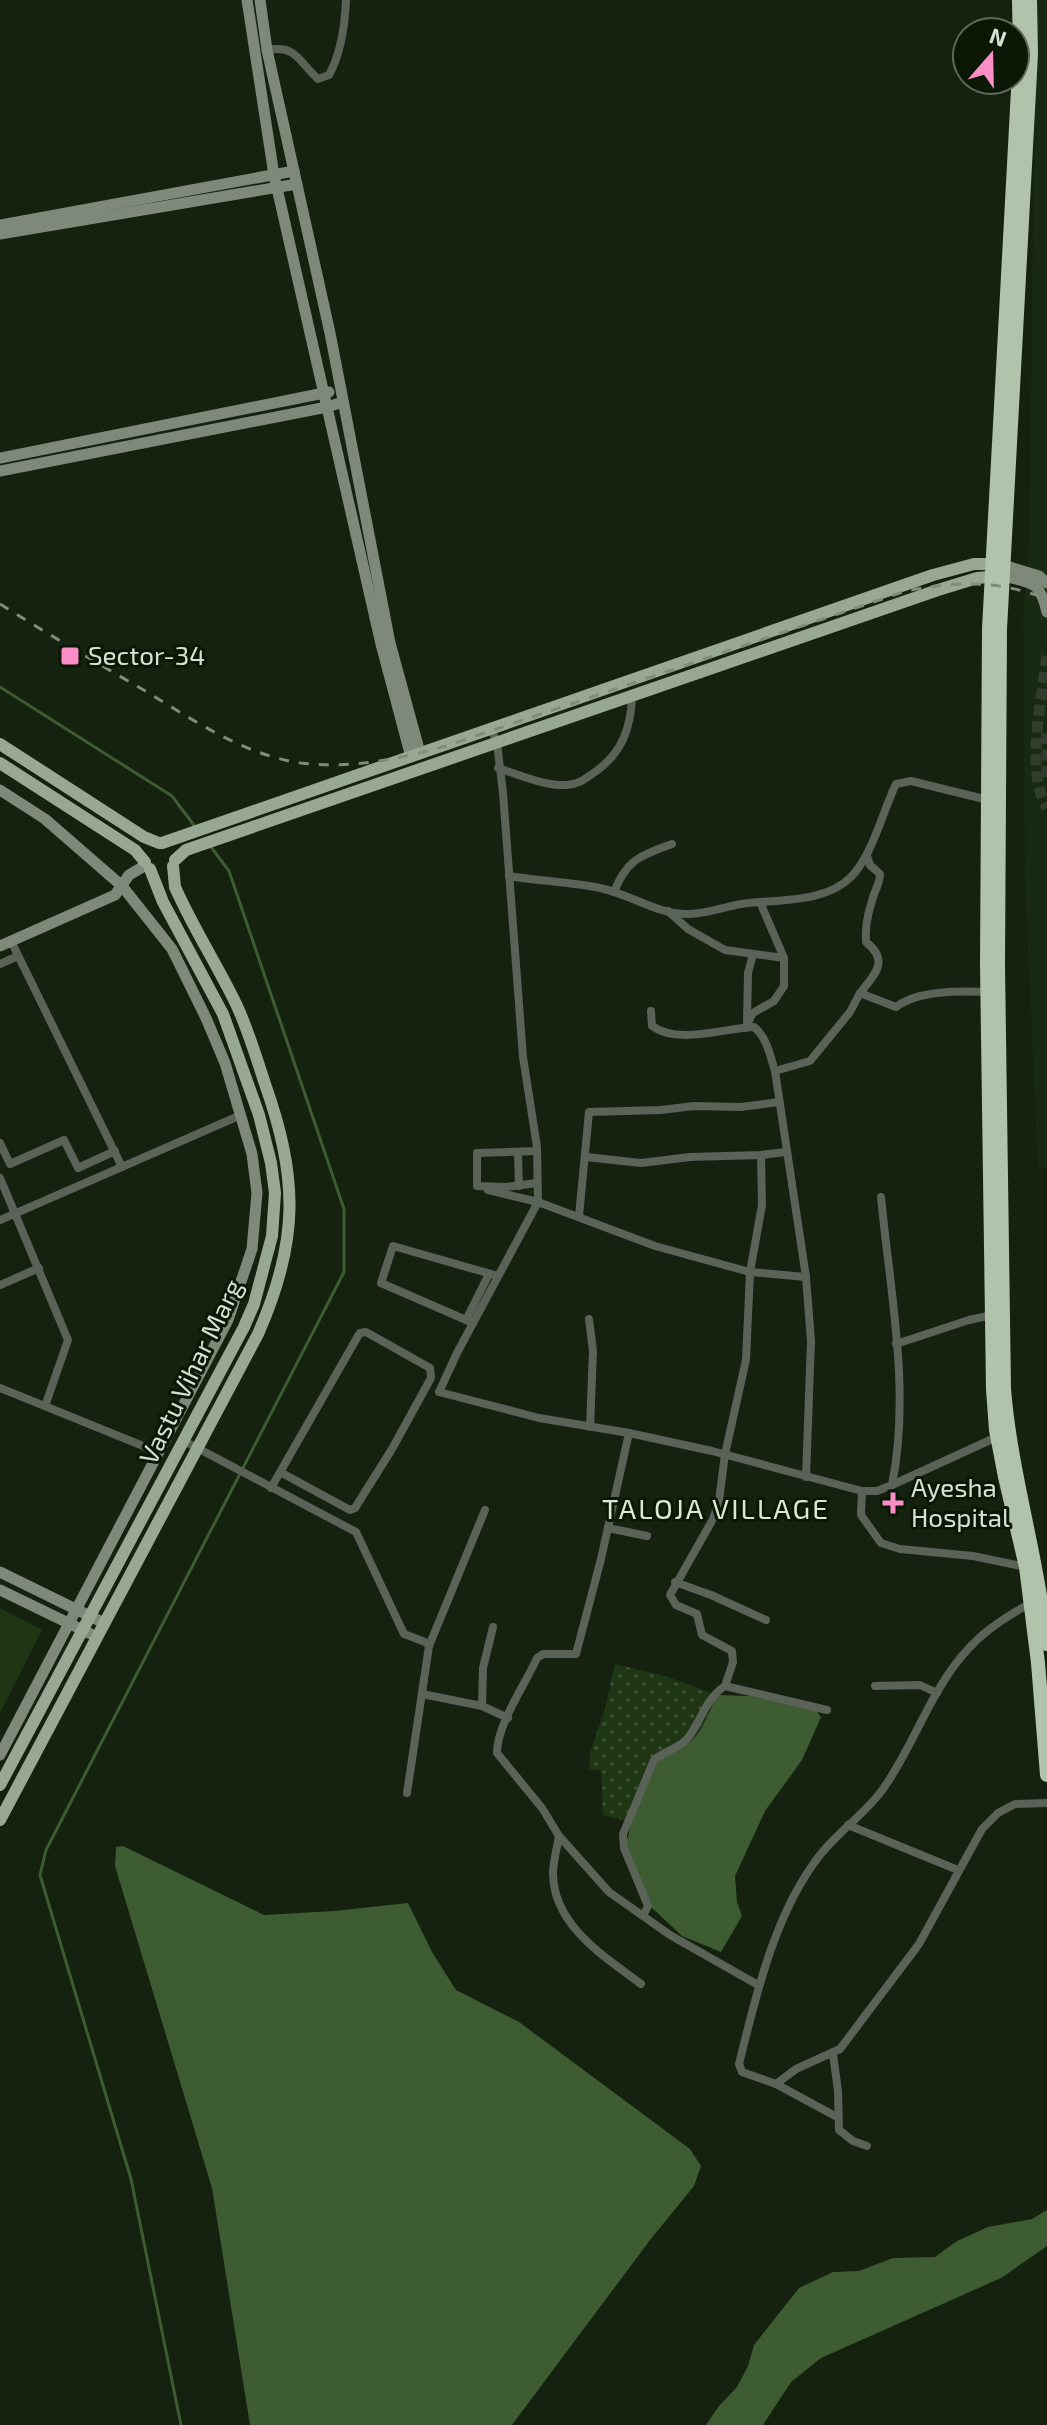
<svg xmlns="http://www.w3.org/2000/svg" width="1047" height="2425" font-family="'Exo 2',sans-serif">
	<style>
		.built { fill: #192a12 }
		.grass { fill: url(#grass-dots) }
		.park { fill: #1e3614 }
		.water { fill: #3e5c32 }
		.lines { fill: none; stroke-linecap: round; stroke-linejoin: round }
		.stream { stroke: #3e5c32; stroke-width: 3 }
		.secondary-tunnel { stroke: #313e2d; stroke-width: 11; stroke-dasharray: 11 5.5; stroke-linecap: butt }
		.street { stroke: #5b6258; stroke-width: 8 }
		.secondary { stroke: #7e897a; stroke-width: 11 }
		.primary { stroke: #99a894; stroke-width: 12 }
		.highway { stroke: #b1c3ab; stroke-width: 14 }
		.rail { stroke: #818c7d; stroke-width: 3; stroke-dasharray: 10 10; stroke-linecap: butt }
		.poi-dot { fill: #fa8fc8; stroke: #0b1806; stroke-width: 3 }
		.labels { text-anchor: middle; stroke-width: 6; stroke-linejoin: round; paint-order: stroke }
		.poi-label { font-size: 26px; fill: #d7e0d4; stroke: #0b1806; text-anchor: start }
		.street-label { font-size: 26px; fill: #d7e0d4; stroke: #0b1806 }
		.neighbourhood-label { font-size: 28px; letter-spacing: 2px; fill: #d8ebd2; stroke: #0b1806 }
	</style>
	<defs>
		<pattern id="grass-dots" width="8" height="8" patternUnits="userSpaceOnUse" patternTransform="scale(2)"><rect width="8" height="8" fill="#1e3614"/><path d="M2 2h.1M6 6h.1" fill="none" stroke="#3e5335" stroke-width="1.8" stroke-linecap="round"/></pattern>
	</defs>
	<rect width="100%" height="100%" fill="#14220f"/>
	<path class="built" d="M1036,0H1047V1168H1038L1025,882L1023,618L1029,545Z"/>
	<path class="grass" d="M615,1664L665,1676L717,1695C698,1738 698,1742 655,1762L631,1822L603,1815L601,1771L589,1769L590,1753L605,1709Z"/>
	<path class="park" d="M0,1608L42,1630L0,1713Z"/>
	<g class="water">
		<path d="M717,1695L749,1696L815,1709L821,1717L802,1760L765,1811L735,1876L737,1902L742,1916L721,1952L682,1936L650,1906L626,1847L631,1822L655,1762C698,1742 698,1738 717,1695Z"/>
		<path d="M123,1846L264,1915L334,1911L408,1903L432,1952L456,1990L519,2022L690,2149L701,2166L694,2186L650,2240L512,2425H250L212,2188L115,1866L116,1847Z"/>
		<path d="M1047,2210V2246L1001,2278L821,2358L791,2382L763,2425H706L719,2406L737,2387L748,2366L754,2345L799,2288L833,2272L859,2271L893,2258L935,2257L957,2241L988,2227L1032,2219Z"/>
	</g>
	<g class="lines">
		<g class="stream">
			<path d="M0,687L172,796L196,828"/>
			<path d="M181,2425L131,2179L40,1875L46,1850L344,1272V1209L229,871L211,847"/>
		</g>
		<g class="secondary-tunnel">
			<path d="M1047,656C1042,698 1025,771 1047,808"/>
			<path d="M1047,733V782"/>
		</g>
		<g class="street">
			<path d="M267,50C297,45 298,61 318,79L329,75C341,53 345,24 346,0"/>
			<path d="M491,728L497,743L503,793L523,1057L537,1147L538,1202L457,1353L439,1392L539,1418L629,1433L712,1451L862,1491H877L892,1485L999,1436"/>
			<path d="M498,768C519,775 545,786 566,785C578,785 586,778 595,772C622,753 631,728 632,696"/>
			<path d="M509,876C539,881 570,882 600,888C630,894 656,914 687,914C705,914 724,907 741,904C776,899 824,904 851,877C873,854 882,813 896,784L911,781L988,800"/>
			<path d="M614,892C627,859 640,856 672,844"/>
			<path d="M668,911L688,929L725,950L784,958"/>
			<path d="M11,941L122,1167"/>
			<path d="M0,964L18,956"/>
			<path d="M860,993C875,974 890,961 866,942C865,929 868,913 872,901C874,890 880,885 880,874L870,865L867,856"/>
			<path d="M651,1011L652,1026C678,1045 724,1028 754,1027C767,1037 770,1056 775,1071L806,1277L811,1341L806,1477"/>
			<path d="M747,1020L748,973L753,954"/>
			<path d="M745,1028L753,1013L774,1001L784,986V958L760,902"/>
			<path d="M775,1071L810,1061L850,1012L860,993L896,1007C918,990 960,991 988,992"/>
			<path d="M0,1143L10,1164L64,1140L78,1168L115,1151"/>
			<path d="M537,1151L477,1153V1186L506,1187L537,1183"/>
			<path d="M518,1153L519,1186"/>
			<path d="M761,1155L762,1205L750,1272L806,1277"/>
			<path d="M586,1157L641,1163L690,1157L761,1155L785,1152"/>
			<path d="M0,1178L68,1340L45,1406"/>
			<path d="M488,1190L538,1202L655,1246L750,1272L746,1360L725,1454L719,1501L713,1519L670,1595L676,1605L697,1614L702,1635L732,1651L733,1662L725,1686"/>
			<path d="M881,1197C890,1292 911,1390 892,1485"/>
			<path d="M579,1216L589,1112L661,1110L694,1106L741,1107L779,1102"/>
			<path d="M0,1220L241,1115"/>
			<path d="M0,1285L39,1268"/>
			<path d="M589,1319L593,1351L590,1427"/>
			<path d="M466,1320L489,1274"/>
			<path d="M473,1323L381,1283L393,1246L498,1276"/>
			<path d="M896,1344L969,1320L992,1315"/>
			<path d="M0,1388L158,1452"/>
			<path d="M629,1433L601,1559L576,1654H543L537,1658C525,1685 497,1724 497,1753L542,1808L559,1836L609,1892L670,1935L758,1985"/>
			<path d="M184,1441L356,1532L404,1634L425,1642L429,1646L407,1793"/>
			<path d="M271,1488L358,1336L360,1333L366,1332L430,1368L431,1378L392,1449L355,1508L350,1510L280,1472"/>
			<path d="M862,1491L861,1515L881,1543L900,1549L973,1556L1026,1567"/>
			<path d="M608,1528L647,1536"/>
			<path d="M675,1582L711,1595L766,1620"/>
			<path d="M1033,1602C1010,1614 987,1628 969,1648C931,1688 915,1744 883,1789C866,1813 839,1831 820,1855C775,1912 756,1995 739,2064L742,2072L776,2084L796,2069L840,2049L919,1944L982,1829L998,1813L1015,1804L1047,1803"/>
			<path d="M429,1646L485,1510"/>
			<path d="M875,1686L920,1685L937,1693"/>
			<path d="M422,1694L482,1706L508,1718"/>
			<path d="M482,1706L483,1668L493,1627"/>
			<path d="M848,1825L958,1870"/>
			<path d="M559,1836C557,1848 553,1862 553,1874C554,1926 604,1956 641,1984"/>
			<path d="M643,1916L648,1906L624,1848L623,1834L654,1760C664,1751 678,1749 687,1739C701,1722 705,1699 725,1686L827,1710"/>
			<path d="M833,2054L838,2091L839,2130L853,2141L867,2146"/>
			<path d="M776,2084L837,2117"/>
		</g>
		<g class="secondary">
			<path d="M247,0L274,175L381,644L411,757"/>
			<path d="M260,0L267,50L330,333L390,643L420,753"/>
			<path d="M0,225L294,171"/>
			<path d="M0,234L297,184"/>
			<path d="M0,458L329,392"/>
			<path d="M0,471L327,407L343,402"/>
			<path d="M1003,565L1039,576L1047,583"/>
			<path d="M1003,576C1032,583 1040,581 1047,612"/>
			<path d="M0,790L45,819L122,886L172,949L206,1018L225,1063L252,1154L257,1193L252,1249L228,1320L0,1755"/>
			<path d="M0,946L115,895L129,875L146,865"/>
			<path d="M0,1572L104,1623"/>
			<path d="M0,1590L97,1637"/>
		</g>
		<g class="primary">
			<path d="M0,744L144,837L159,843"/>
			<path d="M0,763L135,850L145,862"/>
			<path d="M162,843L933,575L974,564H1000"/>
			<path d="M175,860L186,850L938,590L977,578L1000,576"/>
			<path d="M0,1785L244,1327L254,1304L272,1236L275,1193L271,1163L259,1115L223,1014L163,902L150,869"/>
			<path d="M0,1820L258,1334C300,1239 298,1177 264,1081C256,1056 248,1030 237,1006C218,966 193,928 175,887L173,866"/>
		</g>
		<g class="highway">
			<path d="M1019,0L1020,53L989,629L987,965L993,1389L996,1430L1005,1477L1026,1567L1038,1663L1047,1775"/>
			<path d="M1030,0L1031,54L1000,629L998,965L1004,1389C1011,1475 1038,1558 1047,1644"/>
		</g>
		<path class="rail" d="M0,604C48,634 97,663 147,692C195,721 244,755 301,763C350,769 400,759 446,746L906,591C955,581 999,580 1047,599"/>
	</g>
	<g class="poi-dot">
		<rect x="60" y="646" width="20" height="20" rx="4"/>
		<path d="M889 1491h8v8h8v8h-8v8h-8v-8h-8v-8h8z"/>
	</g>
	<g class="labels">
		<g class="poi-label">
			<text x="88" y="665">Sector-34</text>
			<text x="911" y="1497">Ayesha<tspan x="911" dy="30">Hospital</tspan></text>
		</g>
		<g class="street-label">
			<text transform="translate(191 1372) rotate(-64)" y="9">Vastu Vihar Marg</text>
		</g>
		<g class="neighbourhood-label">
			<text x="716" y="1519">TALOJA VILLAGE</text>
		</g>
	</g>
	<g transform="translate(991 56) rotate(20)"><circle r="38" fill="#0b1806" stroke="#5d6858" stroke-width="2"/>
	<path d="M0-6L14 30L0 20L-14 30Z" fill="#fa8fc8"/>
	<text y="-12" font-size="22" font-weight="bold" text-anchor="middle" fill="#d7e0d4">N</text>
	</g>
</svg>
